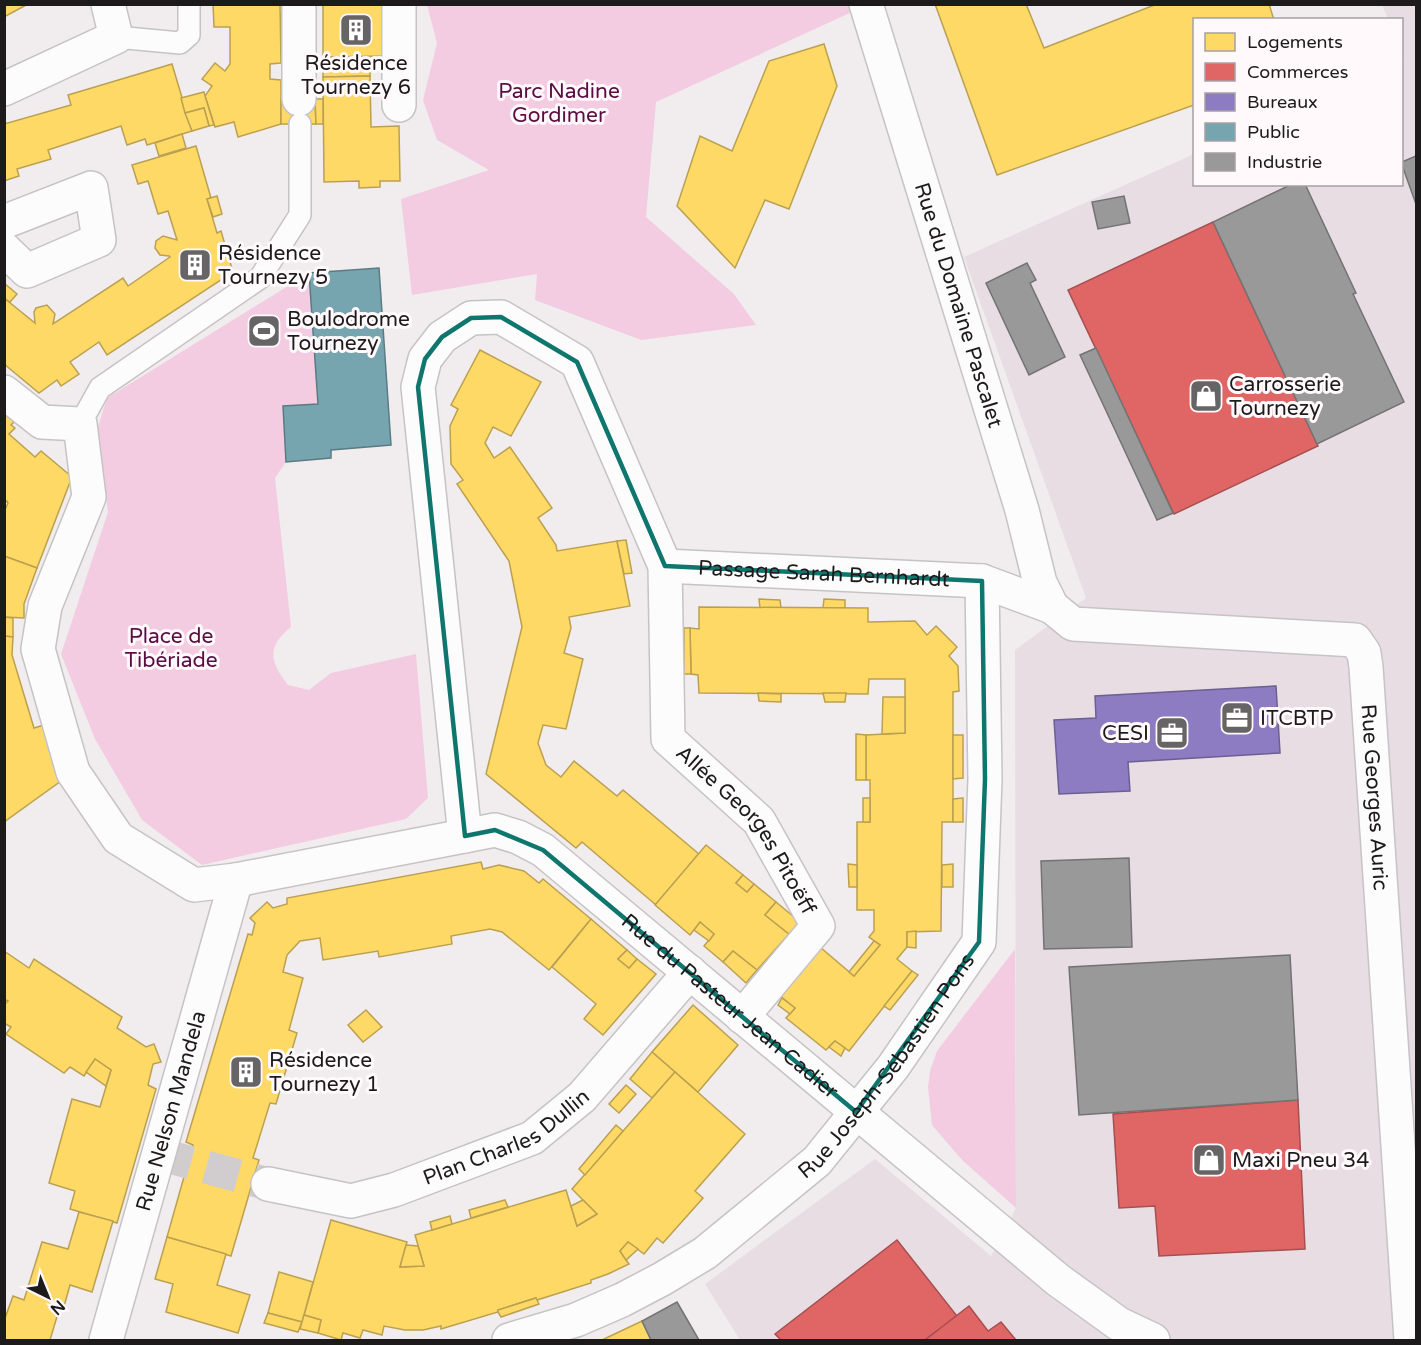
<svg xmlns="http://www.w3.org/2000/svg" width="1421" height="1345" font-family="'Varela Round',sans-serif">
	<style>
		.built { fill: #e8dde3 }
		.green { fill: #f3cce2 }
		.homes { fill: #ffd966; stroke: #bba050; stroke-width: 1.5 }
		.shops { fill: #e06666; stroke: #a64f50; stroke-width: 1.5 }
		.offices { fill: #8e7cc3; stroke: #6c5f91; stroke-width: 1.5 }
		.public { fill: #76a5af; stroke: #5b7b83; stroke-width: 1.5 }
		.industry { fill: #999; stroke: #747373; stroke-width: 1.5 }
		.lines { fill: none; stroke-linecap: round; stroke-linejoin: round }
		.street-tunnel { stroke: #d1cdcf; stroke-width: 33; stroke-dasharray: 33 16; stroke-linecap: butt }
		.lane-casing { stroke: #c6c3c5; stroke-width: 24 }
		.street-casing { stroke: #c6c3c5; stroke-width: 36 }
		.lane { stroke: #fdfcfd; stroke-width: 21 }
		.street { stroke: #fdfcfd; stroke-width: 33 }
		.marked { fill: none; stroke: #0f766e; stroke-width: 4.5; stroke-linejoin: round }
		.labels { text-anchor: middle; stroke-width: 6; stroke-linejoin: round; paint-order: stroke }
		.poi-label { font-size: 21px; fill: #1d1a1b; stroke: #fff9fc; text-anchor: start }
		.park-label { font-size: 21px; fill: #5a0d41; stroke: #fff9fc }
		.street-label { font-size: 21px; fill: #1d1a1b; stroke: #fff9fc }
	</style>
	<rect width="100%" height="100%" fill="#f1edef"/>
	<path class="built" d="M1382,5H1416V1340H740L705,1284L875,1159L991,1256L1016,1208L1015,650L1086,598L964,257L1194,154V184H1402V61L1404,60L1402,54V20L1388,19Z"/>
	<g class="green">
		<path d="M427,5H849L852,12L656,102L646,217L734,294L756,325L641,340L535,300L537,274L412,295L401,199L489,170L437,140L423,100L437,43Z"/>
		<path d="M309,273L318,404L286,462L275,478L291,627C266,647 270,662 288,685L309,690L331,673L416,654L428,798L406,819L202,865L142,820L95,739L61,654L108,512L97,430L107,398Z"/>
		<path d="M1015,949L1016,1208L962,1160L932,1125L928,1087L930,1071L937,1051Z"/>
	</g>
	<g class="homes">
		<path d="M4,4H28L4,17Z"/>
		<path d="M213,4H280L281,63L270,64V79L281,80V124L238,137L234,122L215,127L205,96L212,86L202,79L215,63L225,71L230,64V27H214Z"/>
		<path d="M323,4H388L389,56L323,57Z"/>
		<path d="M935,4H1026L1044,48L1157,4H1269L1274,20H1194V105L997,175Z"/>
		<path d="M824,44L837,86L789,209L765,200L735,268L677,206L700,136L732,151L769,61Z"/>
		<path d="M323,57H370V76L323,77Z"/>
		<path d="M172,64L192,131L147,145L145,139L127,145L121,126L48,150L51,159L17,169L19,176L4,181V124L71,105L68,95Z"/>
		<path d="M370,76L371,127L399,126L400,181H380V187L359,188V181L324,182L323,77Z"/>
		<path d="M204,92L205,96L214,125L209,126L204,108L185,113L181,98Z"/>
		<path d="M315,99L316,124H281V100Z"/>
		<path d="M315,99H323V124H316Z"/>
		<path d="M204,108L209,126L192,131L185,113Z"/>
		<path d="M182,134L186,148L159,156L155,143Z"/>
		<path d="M196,146L211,198L207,199L217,233L221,231L233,272L107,355L99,342L70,362L79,374L61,386L57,380L39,393L4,364V298L35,323L34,312L36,308L47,305L55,314L53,324L123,278L128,286L170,257L169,256L160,255L155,248L156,241L163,236L177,240L168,211L158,214L148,181L138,184L132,165Z"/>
		<path d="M217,196L222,214L213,217L207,199Z"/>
		<path d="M4,283L17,294L10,302L4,298Z"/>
		<path d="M480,350L541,382L511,436L493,427L485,443L494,458L510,447L552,508L538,518L556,545L557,551L617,541L630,606L569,617L571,628L564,653L583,659L566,729L543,725L538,743L546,765L561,777L574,761L617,796L623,790L699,854L656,905L582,842L576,848L486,774L522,627L509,561L457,484L463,480L451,464L450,426L458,409L451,405Z"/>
		<path d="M4,413L15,421L11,425L15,428L9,434L35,457L41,451L72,477L37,568L4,556V512L8,503L7,501L4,504Z"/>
		<path d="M626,540L632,573L624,574L617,541Z"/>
		<path d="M4,556L37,568L24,604V618L4,617Z"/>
		<path d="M759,599L780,600L781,608H760Z"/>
		<path d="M824,599L845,600V608H823Z"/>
		<path d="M699,607L868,608V622L915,621L927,635L936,626L957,647L949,656L958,666L959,691L953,692V822H942L941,931L907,932V947L897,959L912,971L849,1051L835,1041L826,1050L786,1018L795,1008L779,995L820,947L854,976L880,945L869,937L874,931V910H857V822H870V780H866V735L905,733V679H869L868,694L699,693L698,675L691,674L690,628L699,629Z"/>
		<path d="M4,617L13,618V637L4,636Z"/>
		<path d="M684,628H690L691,674H684Z"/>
		<path d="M4,636L13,637L12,655L34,728L44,725L61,781L4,822Z"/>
		<path d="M758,693L781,694V702L759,701Z"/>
		<path d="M823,693H846L845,702H825Z"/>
		<path d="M883,697H905V733L882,734Z"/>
		<path d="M856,734L866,735V780H856Z"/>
		<path d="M953,735H963V778L953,779Z"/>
		<rect x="863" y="798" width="7" height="24"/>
		<path d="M963,798V822H953V799Z"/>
		<path d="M706,845L743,875L736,883L747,892L754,884L776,902L765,915L789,934L757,970L733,951L723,962L704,946L714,934L700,922L690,935L655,905Z"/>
		<path d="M481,862L483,869L499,865L524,871L539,883L543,879L591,919L549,970L502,932L490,929L451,936L452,944L379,957L378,951L323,960L320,938L300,941L287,955L283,972L303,978L289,1030L297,1033L276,1104L270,1103L253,1158L259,1160L231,1256L167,1237L193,1145L186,1142L248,934L252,935L255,923L250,918L267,902L273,908L287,904V898Z"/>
		<path d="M848,864L857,865V887H849Z"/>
		<path d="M953,864V887H942V865Z"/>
		<path d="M743,875L754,884L747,892L736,883Z"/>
		<path d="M776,902L800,922L789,934L765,915Z"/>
		<path d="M591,919L627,950L618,959L629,968L637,959L656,974L603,1035L584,1019L596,1004L552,967Z"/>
		<path d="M700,922L714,934L709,941L694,930Z"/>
		<path d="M916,931V948L907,947V932Z"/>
		<path d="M874,941L880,945L854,976L849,972Z"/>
		<path d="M627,950L637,959L629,968L618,959Z"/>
		<path d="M4,951L29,968L34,959L122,1017L117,1028L146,1047L154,1044L161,1062L153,1064L148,1085L156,1089L117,1223L70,1209L75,1191L49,1183L72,1099L100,1107L111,1070L95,1059L84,1076L70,1067L64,1073L6,1034L11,1027L4,1023V1005L8,1001L4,999Z"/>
		<path d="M733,951L757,970L746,983L723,962Z"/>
		<path d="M912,971L918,975L890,1010L884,1006Z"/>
		<path d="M782,998L795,1008L790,1014L778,1005Z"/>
		<path d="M693,1005L738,1045L698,1092L652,1052Z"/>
		<path d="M366,1010L382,1027L363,1042L348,1025Z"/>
		<path d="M835,1041L845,1048L841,1056L829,1047Z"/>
		<path d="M652,1052L675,1072L652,1098L630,1079Z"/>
		<path d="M95,1059L111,1070L106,1086L86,1072Z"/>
		<path d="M675,1072L745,1134L695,1191L703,1198L663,1243L657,1238L644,1254L628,1242L620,1251L629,1264L608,1274L591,1280V1283L537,1300L536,1298L498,1310V1312L441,1329V1326L423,1330H405L384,1326L382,1335L363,1330L360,1338L343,1333L341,1340L318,1333L321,1320L304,1315L331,1220L407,1242L400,1267L424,1266L415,1235L566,1190L577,1226L597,1214L572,1189Z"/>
		<path d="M626,1085L636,1094L619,1113L609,1104Z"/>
		<path d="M616,1125L623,1131L585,1175L579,1169Z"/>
		<path d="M505,1200L508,1207L471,1218L469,1210Z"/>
		<path d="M583,1200L597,1214L577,1226L571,1206Z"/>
		<path d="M79,1212L113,1221L92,1292L70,1285L63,1310H59L50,1340H4V1321L13,1296L24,1300L42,1242L68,1249Z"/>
		<path d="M450,1216L452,1224L432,1230L430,1222Z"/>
		<path d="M167,1237L226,1254L217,1285L250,1295L238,1333L166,1312L173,1284L155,1279Z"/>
		<path d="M628,1242L638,1249L626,1260L620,1251Z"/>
		<path d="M406,1245L418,1246L424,1266L400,1267Z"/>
		<path d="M279,1272L313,1282L302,1322L268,1313Z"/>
		<path d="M536,1298L539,1304L501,1317L498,1312V1310Z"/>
		<path d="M268,1313L302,1322L298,1332L264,1323Z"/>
		<path d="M304,1315L321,1320L318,1333L300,1329Z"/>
		<path d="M642,1321L651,1340H605L604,1339Z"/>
	</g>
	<g class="shops">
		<path d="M1213,222L1318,446L1174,514L1068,290Z"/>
		<path d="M1298,1100L1305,1249L1159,1256L1155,1206L1119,1208L1113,1114Z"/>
		<path d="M897,1240L957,1316L925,1340H781L775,1334Z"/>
		<path d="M969,1306L988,1331L1001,1322L1016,1340H925Z"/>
	</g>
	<path class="offices" d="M1276,686L1280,753L1128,762L1130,791L1059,794L1054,720L1096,718L1095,696Z"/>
	<path class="public" d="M379,268L391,445L331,450V458L286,462L283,406L318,404L309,273Z"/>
	<g class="industry">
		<path d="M1416,156V204L1402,165V162Z"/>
		<path d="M1292,184H1305L1356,293L1353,294L1404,402L1317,444L1213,222Z"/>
		<path d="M1124,196L1130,223L1098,229L1092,202Z"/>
		<path d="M1027,263L1036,280L1030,283L1065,357L1029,375L986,283Z"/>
		<path d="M1096,348L1173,513L1157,520L1080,355Z"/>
		<path d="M1129,858L1132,947L1044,949L1041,861Z"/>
		<path d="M1290,955L1298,1100L1079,1115L1069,967Z"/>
		<path d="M677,1302L699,1340H651L642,1321Z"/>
	</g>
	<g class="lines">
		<path class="street-tunnel" d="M159,1154L268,1184"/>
		<defs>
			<g id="lane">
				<path d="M116,37L180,43L189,35V4"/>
				<path d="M80,424L100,388L260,278L300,215V124"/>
			</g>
			<g id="street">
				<path d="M299,4V99"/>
				<path d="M399,4V105"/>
				<path id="s1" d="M866,4L1022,510L1040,583L1052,607"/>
				<path d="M4,89L116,37L108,4"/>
				<path d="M4,222L91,188L99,240L27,271L4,249"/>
				<path id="s2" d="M4,392L42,422L80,424L89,497L45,606L38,649L73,772L118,838L194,885L236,880L495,830L518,837L543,850L1058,1280L1119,1324L1153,1340"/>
				<path id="s3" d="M665,566L982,581L1052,607L1073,624L1355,640L1364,653L1366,667L1411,1340"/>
				<path id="s4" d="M465,836L418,387L425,359L442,337L471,318L501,317L577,362L665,566L668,739L759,821L818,926L742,1017"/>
				<path id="s5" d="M268,1184L351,1201L394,1190L532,1138L582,1097L690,972"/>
				<path id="s6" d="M106,1340L236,880"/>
				<path id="s7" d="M509,1340L576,1320L622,1300L662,1279L705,1253L817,1161L893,1067L979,942L985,779L982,581"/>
			</g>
		</defs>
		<use href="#lane" class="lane-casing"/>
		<use href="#street" class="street-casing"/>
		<use href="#lane" class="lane"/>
		<use href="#street" class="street"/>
	</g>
	<path class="marked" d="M501,317L577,362L665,566L982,581L985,779L979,942L856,1112L543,850L495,830L465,836L418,387L425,359L442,337L471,318Z"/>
	<defs>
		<symbol id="building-square" viewBox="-11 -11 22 22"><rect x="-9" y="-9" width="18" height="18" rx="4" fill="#676465" stroke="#fff9fc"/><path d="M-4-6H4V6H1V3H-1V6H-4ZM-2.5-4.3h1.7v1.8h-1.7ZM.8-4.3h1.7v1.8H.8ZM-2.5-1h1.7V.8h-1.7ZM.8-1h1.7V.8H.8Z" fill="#fff"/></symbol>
		<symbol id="stadium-square" viewBox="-11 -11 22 22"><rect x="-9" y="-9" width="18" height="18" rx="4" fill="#676465" stroke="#fff9fc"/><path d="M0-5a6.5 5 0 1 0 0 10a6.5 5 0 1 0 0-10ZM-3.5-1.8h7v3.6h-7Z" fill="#fff"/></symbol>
		<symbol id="shop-square" viewBox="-11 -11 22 22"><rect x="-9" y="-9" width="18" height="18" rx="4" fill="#676465" stroke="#fff9fc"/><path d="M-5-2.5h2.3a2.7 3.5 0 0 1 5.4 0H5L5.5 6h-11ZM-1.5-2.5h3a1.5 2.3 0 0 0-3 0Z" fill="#fff"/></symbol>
		<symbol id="office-square" viewBox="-11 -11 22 22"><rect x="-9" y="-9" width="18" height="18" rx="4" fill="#676465" stroke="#fff9fc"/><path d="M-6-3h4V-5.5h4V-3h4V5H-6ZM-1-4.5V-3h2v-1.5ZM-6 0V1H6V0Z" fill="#fff"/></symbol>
	</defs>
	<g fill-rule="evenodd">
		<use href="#building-square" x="337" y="11" width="38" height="38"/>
		<use href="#building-square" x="176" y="246" width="38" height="38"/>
		<use href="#stadium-square" x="245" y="312" width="38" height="38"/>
		<use href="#shop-square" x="1187" y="377" width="38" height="38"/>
		<use href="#office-square" x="1218" y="699" width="38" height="38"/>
		<use href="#office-square" x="1153" y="714" width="38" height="38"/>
		<use href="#building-square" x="227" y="1053" width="38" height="38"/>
		<use href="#shop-square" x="1190" y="1141" width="38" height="38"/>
	</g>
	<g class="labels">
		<g class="poi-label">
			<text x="356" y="70" text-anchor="middle">Résidence<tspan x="356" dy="24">Tournezy 6</tspan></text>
			<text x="218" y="260">Résidence<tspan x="218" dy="24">Tournezy 5</tspan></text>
			<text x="287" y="326">Boulodrome<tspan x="287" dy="24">Tournezy</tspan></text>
			<text x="1229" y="391">Carrosserie<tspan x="1229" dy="24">Tournezy</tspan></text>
			<text x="1260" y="725">ITCBTP</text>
			<text x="1149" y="740" text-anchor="end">CESI</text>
			<text x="269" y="1067">Résidence<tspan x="269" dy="24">Tournezy 1</tspan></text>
			<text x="1232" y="1167">Maxi Pneu 34</text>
		</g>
		<g class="park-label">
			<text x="559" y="98">Parc Nadine<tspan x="559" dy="24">Gordimer</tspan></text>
			<text x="171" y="643">Place de<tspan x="171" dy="24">Tibériade</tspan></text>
		</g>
		<g class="street-label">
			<text dy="7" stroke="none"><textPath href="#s1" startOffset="315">Rue du Domaine Pascalet</textPath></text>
			<text dy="7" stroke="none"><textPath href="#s3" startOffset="159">Passage Sarah Bernhardt</textPath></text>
			<text dy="7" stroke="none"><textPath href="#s3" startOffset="862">Rue Georges Auric</textPath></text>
			<text dy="7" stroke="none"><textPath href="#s4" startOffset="1178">Allée Georges Pitoëff</textPath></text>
			<text dy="7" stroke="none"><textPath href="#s2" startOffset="1220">Rue du Pasteur Jean Cadier</textPath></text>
			<text dy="7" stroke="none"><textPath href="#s7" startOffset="478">Rue Joseph-Sébastien Pons</textPath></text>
			<text dy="7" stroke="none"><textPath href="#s6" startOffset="238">Rue Nelson Mandela</textPath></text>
			<text dy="7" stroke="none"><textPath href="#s5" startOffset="254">Plan Charles Dullin</textPath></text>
		</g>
	</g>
	<rect width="1421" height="1345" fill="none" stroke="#1d1a1b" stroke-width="12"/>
	<rect x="1193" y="18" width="210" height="168" fill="#fff9fc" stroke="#a5a0a2" stroke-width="1.5"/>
	<rect x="1205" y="33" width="30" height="18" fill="#ffd966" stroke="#a5a0a2" stroke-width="1.5"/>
	<text x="1247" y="48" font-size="18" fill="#1d1a1b">Logements</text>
	<rect x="1205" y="63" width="30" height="18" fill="#e06666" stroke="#a5a0a2" stroke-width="1.5"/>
	<text x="1247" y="78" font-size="18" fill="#1d1a1b">Commerces</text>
	<rect x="1205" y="93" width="30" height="18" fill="#8e7cc3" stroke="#a5a0a2" stroke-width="1.5"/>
	<text x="1247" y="108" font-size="18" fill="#1d1a1b">Bureaux</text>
	<rect x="1205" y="123" width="30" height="18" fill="#76a5af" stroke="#a5a0a2" stroke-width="1.5"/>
	<text x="1247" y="138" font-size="18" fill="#1d1a1b">Public</text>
	<rect x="1205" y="153" width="30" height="18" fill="#999999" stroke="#a5a0a2" stroke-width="1.5"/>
	<text x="1247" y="168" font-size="18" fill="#1d1a1b">Industrie</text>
	<g transform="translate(48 1297) rotate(137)" stroke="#fff9fc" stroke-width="4.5" paint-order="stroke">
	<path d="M0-4.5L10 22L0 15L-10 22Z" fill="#1d1a1b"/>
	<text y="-9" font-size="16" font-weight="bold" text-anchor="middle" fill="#1d1a1b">N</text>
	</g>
</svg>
